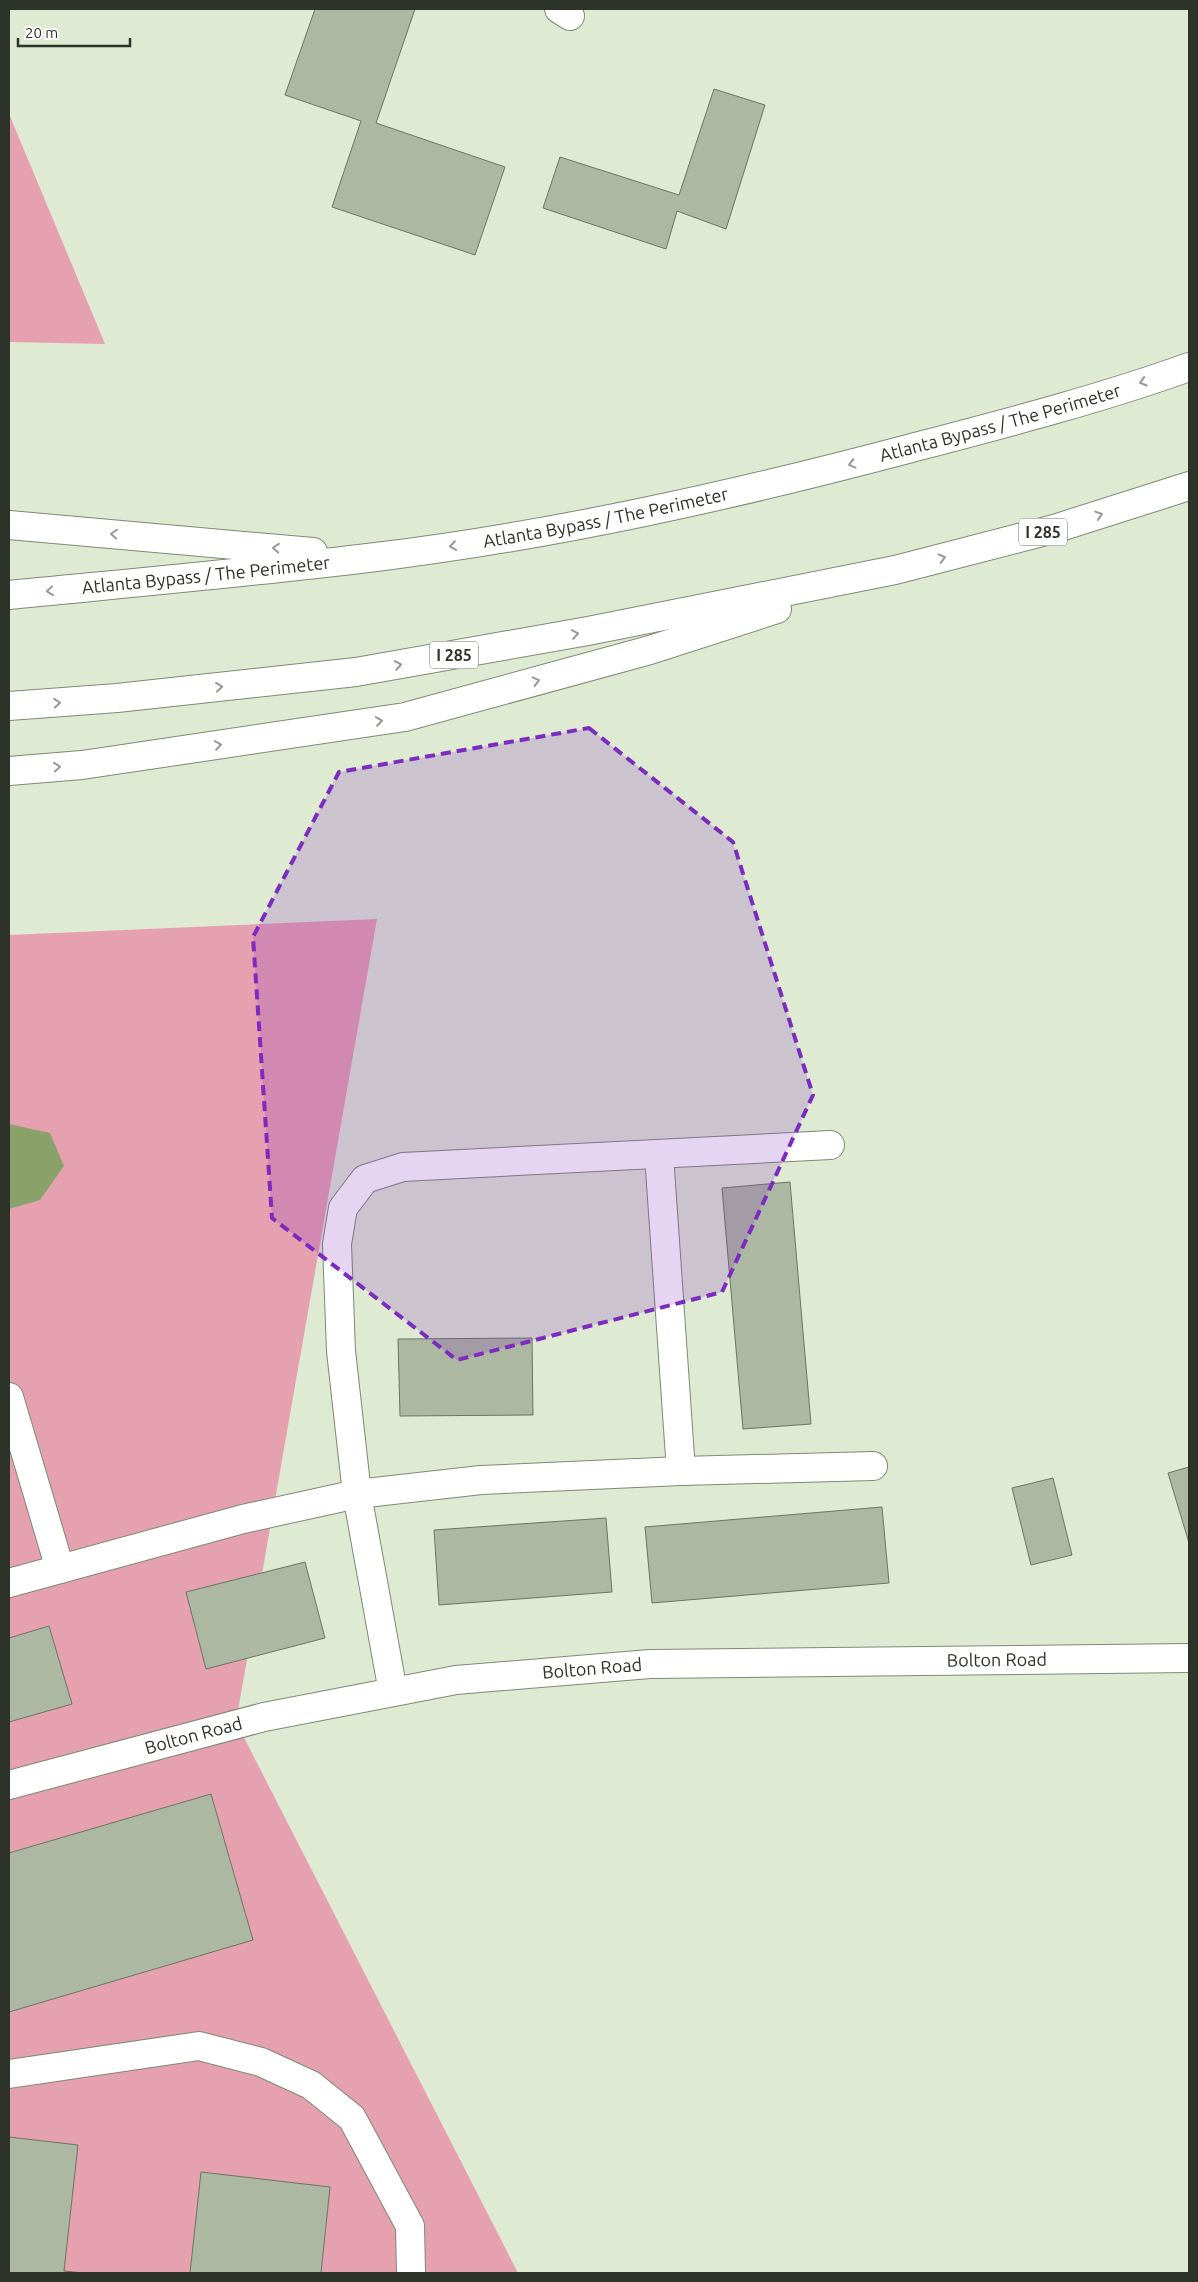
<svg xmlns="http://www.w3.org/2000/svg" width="1198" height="2282" font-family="Ubuntu,sans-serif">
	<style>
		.forest { fill: #e6a1b0 }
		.water { fill: #88a26a }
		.building { fill: #adb8a2; stroke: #6b7560 }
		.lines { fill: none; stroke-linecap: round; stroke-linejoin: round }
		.minor-casing { stroke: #7f8974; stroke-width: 30 }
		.highway-casing { stroke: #7f8974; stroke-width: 30 }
		.minor { stroke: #fff; stroke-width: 28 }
		.highway { stroke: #fff; stroke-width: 28 }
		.oneway { stroke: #969994 }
		.marked { fill: #7b2cbf; fill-opacity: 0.2; stroke: #7b2cbf; stroke-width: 4; stroke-dasharray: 10 6; stroke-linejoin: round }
		.labels { text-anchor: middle; stroke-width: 5; stroke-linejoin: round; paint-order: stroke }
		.shield { fill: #fff; stroke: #6d706a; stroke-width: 1 }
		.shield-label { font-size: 16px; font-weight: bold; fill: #2e332a }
		.street-label { font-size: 18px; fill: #2e332a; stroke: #fff }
	</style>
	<rect width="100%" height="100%" fill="#dfead3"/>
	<g class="forest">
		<path d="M9,114L105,344L9,342Z"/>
		<path d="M377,919L236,1722L518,2273H9V935Z"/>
	</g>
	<path class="water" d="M9,1124L50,1133L64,1166L40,1200L9,1209Z"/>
	<g class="building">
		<path d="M315,9H415L376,123L505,167L475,255L332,207L361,121L285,95Z"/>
		<path d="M714,89L765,105L726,229L677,211L666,249L543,208L560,157L679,195Z"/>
		<path d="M790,1182L811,1424L743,1429L722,1188Z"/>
		<path d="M532,1338L533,1415L400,1416L398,1339Z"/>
		<path d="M1189,1467V1543L1168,1473Z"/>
		<path d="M1053,1478L1072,1555L1031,1565L1012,1488Z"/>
		<path d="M882,1507L889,1583L652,1603L645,1527Z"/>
		<path d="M606,1518L612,1592L439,1605L434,1530Z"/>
		<path d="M305,1562L325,1638L206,1669L186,1592Z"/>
		<path d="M49,1626L72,1704L9,1722V1638Z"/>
		<path d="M211,1794L253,1940L9,2012V1853Z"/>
		<path d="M9,2137L78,2145L64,2271L83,2273H9Z"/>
		<path d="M201,2172L330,2187L321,2273H190Z"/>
	</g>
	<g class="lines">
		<defs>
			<g id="minor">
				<path d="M559,9L570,16"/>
				<path d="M659,1155L681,1471"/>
				<path d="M9,1397L60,1569"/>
				<path d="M9,1583L243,1519L357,1494L481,1480L681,1471L873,1466"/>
				<path d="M393,1692L357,1494L341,1351L337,1244L343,1208L365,1179L403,1167L830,1145"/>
				<path id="s1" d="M9,1785L264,1717L456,1680L650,1664L1189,1658"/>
				<path d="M9,2074L199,2046L261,2062L311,2085L352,2118L410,2226L411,2273"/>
			</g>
			<g id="highway">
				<path d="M9,525L313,552"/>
				<path id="s2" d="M9,595C131,583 254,572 376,557C555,535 730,496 904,450C999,425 1097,400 1189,367"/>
				<path d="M9,706L117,698L356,672L588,631L895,570L1054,529L1189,486"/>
				<path d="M9,771L82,765L405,717L650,650L777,609"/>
			</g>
		</defs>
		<use href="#minor" class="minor-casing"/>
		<use href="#highway" class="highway-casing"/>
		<use href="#minor" class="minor"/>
		<use href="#highway" class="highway"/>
	</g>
	<defs><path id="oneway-chevron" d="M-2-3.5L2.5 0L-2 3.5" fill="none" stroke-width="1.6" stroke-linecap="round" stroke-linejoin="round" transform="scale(1.25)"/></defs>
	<g class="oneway">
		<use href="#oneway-chevron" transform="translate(1143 382) rotate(164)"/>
		<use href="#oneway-chevron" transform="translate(852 464) rotate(165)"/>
		<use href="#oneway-chevron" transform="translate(1099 515) rotate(-18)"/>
		<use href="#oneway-chevron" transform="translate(114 534) rotate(-175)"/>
		<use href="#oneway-chevron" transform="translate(453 546) rotate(172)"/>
		<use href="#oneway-chevron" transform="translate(276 548) rotate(-175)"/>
		<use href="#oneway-chevron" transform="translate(942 558) rotate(-14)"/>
		<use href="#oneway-chevron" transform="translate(50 591) rotate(174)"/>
		<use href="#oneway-chevron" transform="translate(575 634) rotate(-10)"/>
		<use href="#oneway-chevron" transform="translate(398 665) rotate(-10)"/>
		<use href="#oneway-chevron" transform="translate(536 681) rotate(-15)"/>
		<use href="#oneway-chevron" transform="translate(219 687) rotate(-6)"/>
		<use href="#oneway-chevron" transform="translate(57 703) rotate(-4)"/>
		<use href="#oneway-chevron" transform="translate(379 721) rotate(-8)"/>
		<use href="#oneway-chevron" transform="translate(218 745) rotate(-8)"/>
		<use href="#oneway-chevron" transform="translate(57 767) rotate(-5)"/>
	</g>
	<path class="marked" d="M589,728L733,842L813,1095L722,1292L457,1360L272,1218L253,937L339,772Z"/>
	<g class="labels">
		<g class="shield">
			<rect x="1019" y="518.5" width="48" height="27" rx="4"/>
			<rect x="430" y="641.5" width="48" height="27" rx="4"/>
		</g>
		<g class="shield-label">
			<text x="1043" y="538">I 285</text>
			<text x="454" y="661">I 285</text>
		</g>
		<g class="street-label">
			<text dy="6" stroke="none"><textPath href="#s2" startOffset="1008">Atlanta Bypass / The Perimeter</textPath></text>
			<text dy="6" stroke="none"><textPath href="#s2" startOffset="602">Atlanta Bypass / The Perimeter</textPath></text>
			<text dy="6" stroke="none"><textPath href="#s2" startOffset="198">Atlanta Bypass / The Perimeter</textPath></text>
			<text dy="6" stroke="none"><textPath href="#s1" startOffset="1001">Bolton Road</textPath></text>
			<text dy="6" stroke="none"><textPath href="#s1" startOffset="596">Bolton Road</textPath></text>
			<text dy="6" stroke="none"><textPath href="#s1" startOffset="191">Bolton Road</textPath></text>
		</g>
	</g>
	<rect width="1198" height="2282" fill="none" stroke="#2e332a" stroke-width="20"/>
	<path d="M18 38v8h112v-8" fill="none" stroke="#2e332a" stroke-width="2.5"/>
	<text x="25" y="38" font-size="15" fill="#2e332a" stroke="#ffffff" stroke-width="4" paint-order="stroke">20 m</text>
</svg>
